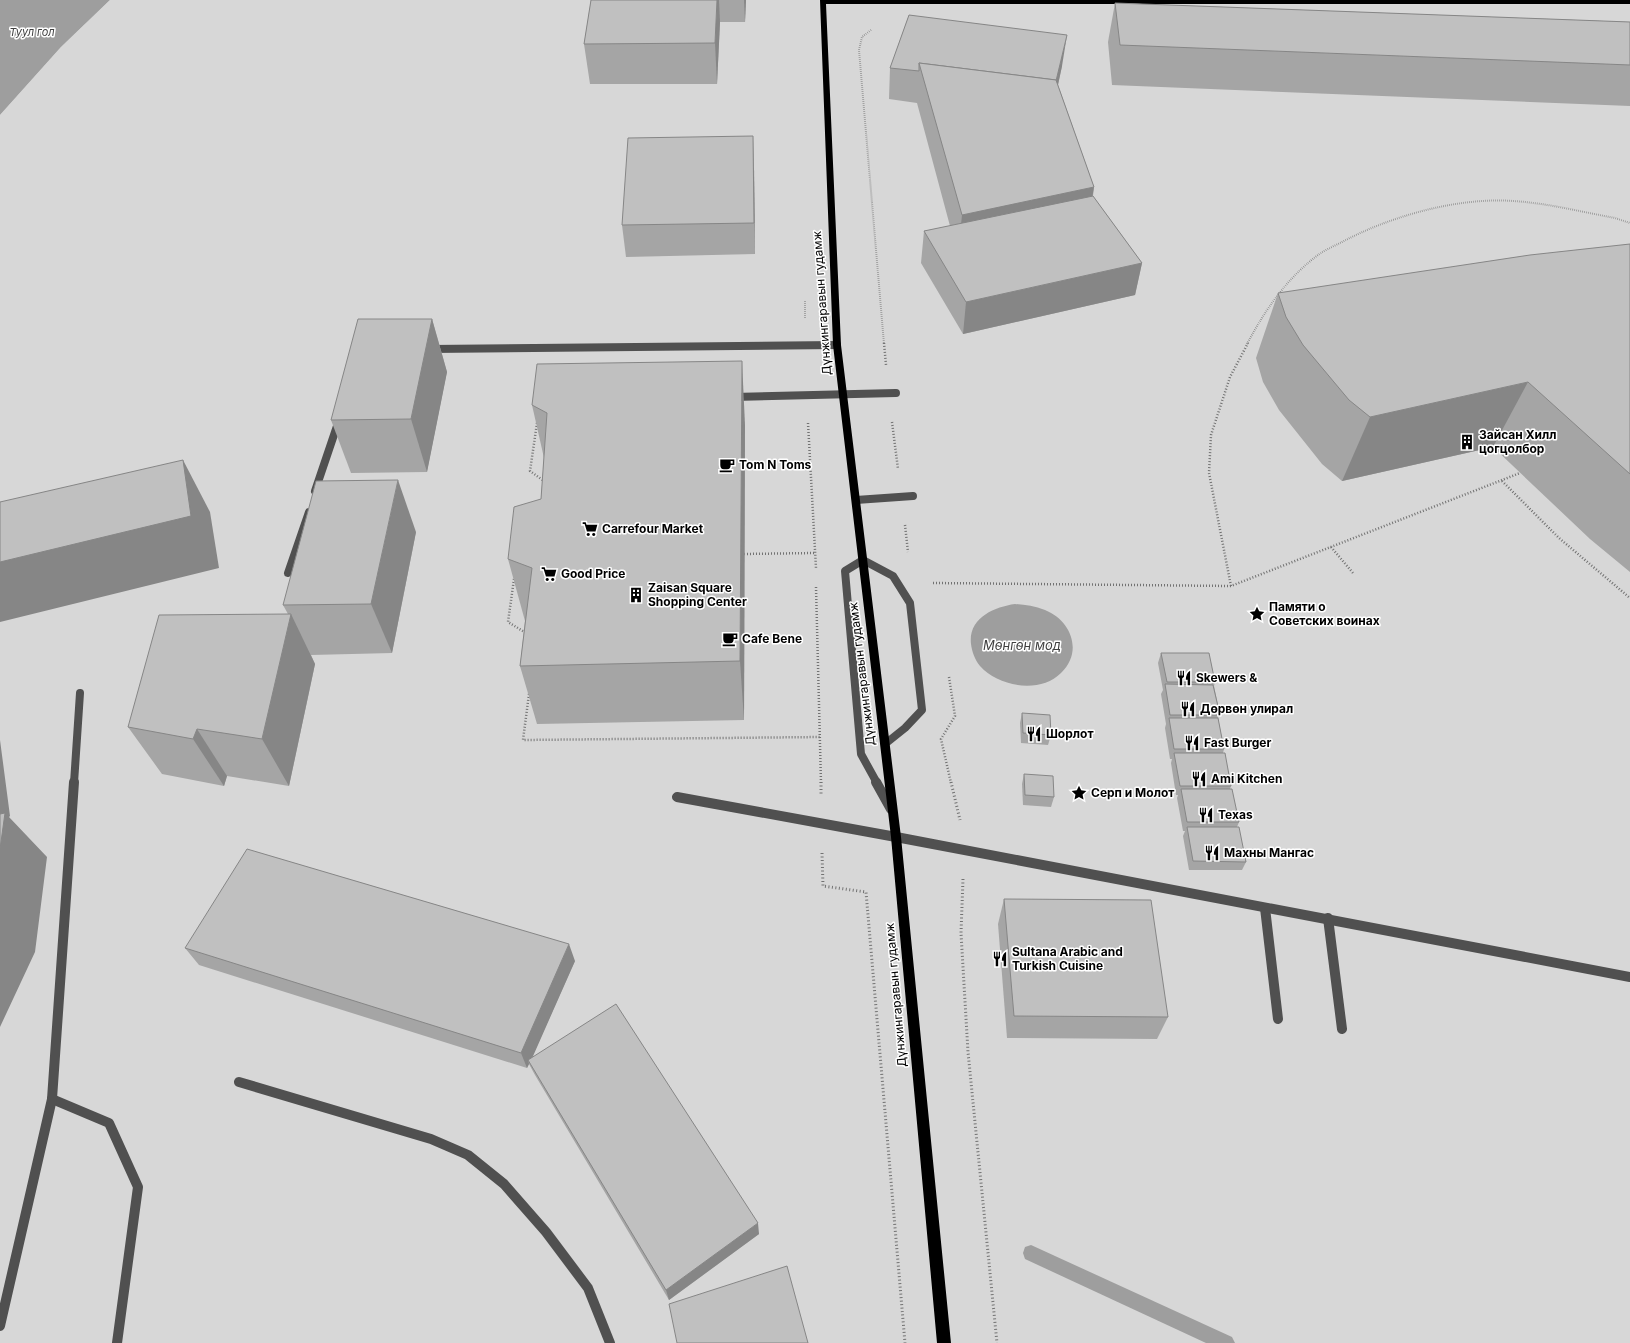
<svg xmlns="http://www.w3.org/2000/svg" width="1630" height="1343" font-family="Inter,sans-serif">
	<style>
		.green { fill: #d7d7d7 }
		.water { fill: #9e9e9e }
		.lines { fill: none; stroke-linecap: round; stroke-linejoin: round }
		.stream { fill: #9e9e9e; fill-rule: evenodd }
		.primary-casing { stroke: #dbdbdb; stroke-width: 1 }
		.path-far2 { stroke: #727272; stroke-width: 2; stroke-dasharray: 0.5 1.5; stroke-linecap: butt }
		.path-far1 { stroke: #727272; stroke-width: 2.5; stroke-dasharray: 1 2; stroke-linecap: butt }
		.path { stroke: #727272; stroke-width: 3; stroke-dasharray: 1 2.5; stroke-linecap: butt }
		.service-far1 { stroke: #505050; stroke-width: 8 }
		.service { stroke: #505050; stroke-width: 10 }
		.minor { stroke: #505050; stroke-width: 10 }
		.primary { fill: #000; fill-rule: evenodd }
		.wall { fill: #a5a5a5 }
		.shaded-wall { fill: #868686 }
		.building { fill: #c0c0c0; stroke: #868686 }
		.labels { text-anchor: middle; stroke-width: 3; stroke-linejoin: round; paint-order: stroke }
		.far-water-label { font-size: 11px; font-style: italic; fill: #3f3f3f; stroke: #fff }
		.street-label { font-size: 12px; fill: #000; stroke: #fff }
		.poi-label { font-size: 12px; font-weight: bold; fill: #000; stroke: #fff; text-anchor: start }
		.water-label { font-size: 13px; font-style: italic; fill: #3f3f3f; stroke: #fff }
	</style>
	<rect width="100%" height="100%" fill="#fff"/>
	<path class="green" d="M110,0H1630V1343H0V115L61,47Z"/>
	<g class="water">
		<path d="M0,0H110L61,47L0,115Z"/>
		<path d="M1015,604C1025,605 1035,606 1045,610C1072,621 1083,652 1061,673C1040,694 999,687 980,666C975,660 972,652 971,644C968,618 994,607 1015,604Z"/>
	</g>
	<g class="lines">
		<path class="stream" d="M1031,1245L1232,1337L1235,1343H1206L1025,1259L1023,1253L1025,1247Z"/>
		<defs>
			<path id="primary" d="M820,0H1630V4H826L841,345L901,837L951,1343H937L891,837L833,345Z"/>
		</defs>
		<use href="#primary" class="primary-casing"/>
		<g class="path-far2">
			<path d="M871,30L862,37L859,50L884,344"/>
			<path d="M805,301V318"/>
			<path d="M1247,344C1265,310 1287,278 1318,255C1325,250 1334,246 1342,242C1391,216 1458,197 1513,201C1547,203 1582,212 1615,218L1630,223"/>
		</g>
		<g class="path-far1">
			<path d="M884,343L886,365"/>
			<path d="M892,422L898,469"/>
			<path d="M537,423L530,471L544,481"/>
			<path d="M808,423L816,568"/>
			<path d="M1502,481L1559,538L1630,598"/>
			<path d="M905,525L908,552"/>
			<path d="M1331,547L1353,573"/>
			<path d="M744,554L815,553"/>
			<path d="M514,579L508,622L526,633"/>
			<path d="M933,583L1231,586L1520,473"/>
			<path d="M1231,586L1209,473L1211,435L1230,377L1248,343"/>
			<path d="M816,587L821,783"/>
			<path d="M949,677L955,716L941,739L951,783"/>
			<path d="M529,694L523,740L820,737"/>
		</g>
		<g class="path">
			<path d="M821,782V794"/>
			<path d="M951,782L960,820"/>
			<path d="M822,853L823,886L866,892L905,1343"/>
			<path d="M963,879L961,933L968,1052L997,1343"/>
		</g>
		<g class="service-far1">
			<path d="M430,349L837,345"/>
			<path d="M733,397L896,393"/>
			<path d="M315,491L338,423"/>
			<path d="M856,500L913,496"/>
			<path d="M288,573L309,512"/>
			<path d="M74,783L80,693"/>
			<path d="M877,783L861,754L845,571L863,560L893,576L910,603L922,710L905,728L885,744"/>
		</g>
		<g class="service">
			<path d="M876,782L891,809"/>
			<path d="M677,797L896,837"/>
			<path d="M1265,908L1278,1019"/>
			<path d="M1328,918L1342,1029"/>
			<path d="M239,1082L431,1139L468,1155L504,1184L546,1232L588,1288L610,1343"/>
			<path d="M52,1099L109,1123L138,1187L117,1343"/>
			<path d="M0,1326L52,1099L74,782"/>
		</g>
		<path class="minor" d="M896,837C1141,884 1386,929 1630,977"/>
		<use href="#primary" class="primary"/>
	</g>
	<g class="wall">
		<path d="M591,0H746L745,22H720L717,84H590L584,44Z"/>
		<path d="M1115,3L1630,22V106L1112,85L1108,42Z"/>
		<path d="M909,15L1062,66L1058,85L1094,187L1093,196L1142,263L1135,295L963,334L921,263L924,231L950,226L917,103L889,99L890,68Z"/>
		<path d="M754,168L755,254L626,257L622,225Z"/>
		<path d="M1630,244V572L1590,539L1493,447L1342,481L1322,464L1279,410L1263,382L1256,358L1278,293Z"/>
		<path d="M432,319L447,372L427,472L351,473L331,420Z"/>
		<path d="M532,405L745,425L744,720L537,724L520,666L525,621L508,559L541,499L544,458Z"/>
		<path d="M416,532L392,653L311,655L315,664L289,786L227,776L224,786L162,774L128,727L288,614L283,605Z"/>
		<path d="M1161,653L1215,682L1214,686L1220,715L1218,718L1224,749L1223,753L1231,786L1230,789L1239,822L1237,827L1246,862L1242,870H1189L1183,836L1185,831H1183L1177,798L1178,795H1176L1171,763L1172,759H1170L1165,728L1166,724L1161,694L1163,690L1158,663Z"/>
		<path d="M1022,713L1051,735L1048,745L1021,743L1020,723Z"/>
		<path d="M1024,774L1054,797L1051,807L1023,805L1022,784Z"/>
		<path d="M1004,899L1168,1017L1157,1039L1007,1038L998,924Z"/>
		<path d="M185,948L575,961L532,1057L759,1234L669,1300L535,1075L529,1064L527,1068L199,965Z"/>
	</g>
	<g class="shaded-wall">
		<path d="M717,0H719L720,22L717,84L715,43Z"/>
		<path d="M744,0H746L745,22Z"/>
		<path d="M1067,35L1062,66L1050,121L1054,89Z"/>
		<path d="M753,136L754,168L755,254L754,223Z"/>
		<path d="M1094,187L1087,228L958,255L962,215Z"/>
		<path d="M1142,263L1135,295L963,334L966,302Z"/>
		<path d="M432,319L447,372L427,472L411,419Z"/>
		<path d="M742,361L745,425L744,720L740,661Z"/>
		<path d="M1528,382L1493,447L1342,481L1370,417Z"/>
		<path d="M183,460L210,512L219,568L0,622V562Z"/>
		<path d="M398,480L416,532L392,653L371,604Z"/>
		<path d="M291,614L315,664L289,786L262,739Z"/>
		<path d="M197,729L227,776L224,786L193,739Z"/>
		<path d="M0,740L10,816L9,817L47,857L35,952L0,1027Z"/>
		<path d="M569,944L575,961L530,1063L528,1060L529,1064L527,1068L521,1053Z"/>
		<path d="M758,1223L759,1234L669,1300L666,1290Z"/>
	</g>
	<g class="building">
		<path d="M591,0H717L715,43L584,44Z"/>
		<path d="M1115,3L1630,22V65L1120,45Z"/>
		<path d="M909,15L1067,35L1056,81V80L919,63V71L890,68Z"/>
		<path d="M919,63L1056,80L1094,187L962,215Z"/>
		<path d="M753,136L754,223L622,225L628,138Z"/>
		<path d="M1093,196L1142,263L966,302L924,231Z"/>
		<path d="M1630,244V474L1528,382L1370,417L1349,400L1303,345L1286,317L1278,293L1530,255Z"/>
		<path d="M358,319H432L411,419L331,420Z"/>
		<path d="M742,361L740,661L520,666L532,568L508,559L514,507L541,499L547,413L532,405L537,364Z"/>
		<path d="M183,460L191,516L0,562V502Z"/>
		<path d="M398,480L371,604L283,605L316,481Z"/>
		<path d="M291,614L262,739L197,729L193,739L128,727L159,615Z"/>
		<path d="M1161,653H1209L1215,682H1167Z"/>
		<path d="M1165,684L1213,685L1220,715H1170Z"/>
		<path d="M1022,713L1050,715L1051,735L1023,733Z"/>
		<path d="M1169,718H1218L1224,749H1174Z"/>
		<path d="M1174,753H1225L1231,786H1180Z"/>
		<path d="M1024,774L1053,776L1054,797L1025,795Z"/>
		<path d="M1181,789H1232L1239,822H1187Z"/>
		<path d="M5,813L0,849V814Z"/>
		<path d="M1187,827H1239L1246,862L1193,861Z"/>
		<path d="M247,849L569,944L521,1053L185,948Z"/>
		<path d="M1004,899L1151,900L1168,1017L1014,1016Z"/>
		<path d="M616,1004L758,1223L666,1290L528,1060Z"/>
		<path d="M787,1266L808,1343H677L669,1304Z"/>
	</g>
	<defs>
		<symbol id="building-bare" viewBox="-9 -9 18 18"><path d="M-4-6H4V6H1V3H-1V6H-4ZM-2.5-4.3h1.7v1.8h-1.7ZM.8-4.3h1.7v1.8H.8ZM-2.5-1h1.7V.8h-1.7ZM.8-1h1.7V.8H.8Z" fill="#000" stroke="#fff" stroke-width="2.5" paint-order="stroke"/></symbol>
		<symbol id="cafe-bare" viewBox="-9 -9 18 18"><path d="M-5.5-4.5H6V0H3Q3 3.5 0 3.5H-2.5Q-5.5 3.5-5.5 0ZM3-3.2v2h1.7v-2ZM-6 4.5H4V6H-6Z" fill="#000" stroke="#fff" stroke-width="2.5" paint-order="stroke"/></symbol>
		<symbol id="supermarket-bare" viewBox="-9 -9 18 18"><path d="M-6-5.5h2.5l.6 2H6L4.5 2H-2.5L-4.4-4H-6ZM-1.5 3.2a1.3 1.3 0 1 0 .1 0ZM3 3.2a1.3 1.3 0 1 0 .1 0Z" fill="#000" stroke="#fff" stroke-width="2.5" paint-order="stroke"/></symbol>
		<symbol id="sight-bare" viewBox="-9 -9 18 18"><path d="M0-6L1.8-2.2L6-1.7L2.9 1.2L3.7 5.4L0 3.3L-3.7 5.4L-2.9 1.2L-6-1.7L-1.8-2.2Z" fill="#000" stroke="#fff" stroke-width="2.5" paint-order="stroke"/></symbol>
		<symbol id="restaurant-bare" viewBox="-9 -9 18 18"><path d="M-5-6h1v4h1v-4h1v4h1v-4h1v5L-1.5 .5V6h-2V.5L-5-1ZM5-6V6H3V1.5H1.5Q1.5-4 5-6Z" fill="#000" stroke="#fff" stroke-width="2.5" paint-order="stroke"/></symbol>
	</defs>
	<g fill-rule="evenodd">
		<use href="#building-bare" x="1456" y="431" width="22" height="22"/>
		<use href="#cafe-bare" x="716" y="454" width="22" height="22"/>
		<use href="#supermarket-bare" x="579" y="518" width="22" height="22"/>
		<use href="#supermarket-bare" x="538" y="563" width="22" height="22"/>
		<use href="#building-bare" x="625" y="584" width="22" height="22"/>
		<use href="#sight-bare" x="1246" y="603" width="22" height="22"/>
		<use href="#cafe-bare" x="719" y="628" width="22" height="22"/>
		<use href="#restaurant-bare" x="1173" y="667" width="22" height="22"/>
		<use href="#restaurant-bare" x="1177" y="698" width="22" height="22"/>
		<use href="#restaurant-bare" x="1023" y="723" width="22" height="22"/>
		<use href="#restaurant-bare" x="1181" y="732" width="22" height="22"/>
		<use href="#restaurant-bare" x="1188" y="768" width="22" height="22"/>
		<use href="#sight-bare" x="1068" y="782" width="22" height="22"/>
		<use href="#restaurant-bare" x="1195" y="804" width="22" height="22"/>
		<use href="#restaurant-bare" x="1201" y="842" width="22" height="22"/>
		<use href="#restaurant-bare" x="989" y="948" width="22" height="22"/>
	</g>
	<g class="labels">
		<g class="far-water-label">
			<text x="32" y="36">Туул гол</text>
		</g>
		<g class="street-label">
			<text transform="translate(822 303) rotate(-94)" y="4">Дүнжингаравын гудамж</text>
			<text transform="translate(862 674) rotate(-97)" y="4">Дүнжингаравын гудамж</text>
			<text transform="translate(896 995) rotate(-95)" y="4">Дүнжингаравын гудамж</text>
		</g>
		<g class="poi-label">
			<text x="1479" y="439">Зайсан Хилл<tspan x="1479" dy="14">цогцолбор</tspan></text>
			<text x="739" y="469">Tom N Toms</text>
			<text x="602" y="533">Carrefour Market</text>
			<text x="561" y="578">Good Price</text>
			<text x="648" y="592">Zaisan Square<tspan x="648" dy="14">Shopping Center</tspan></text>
			<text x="1269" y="611">Памяти о<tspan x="1269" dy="14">Советских воинах</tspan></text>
			<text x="742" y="643">Cafe Bene</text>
			<text x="1196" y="682">Skewers &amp;</text>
			<text x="1200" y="713">Дөрвөн улирал</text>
			<text x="1046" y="738">Шорлот</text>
			<text x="1204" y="747">Fast Burger</text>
			<text x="1211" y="783">Ami Kitchen</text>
			<text x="1091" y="797">Серп и Молот</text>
			<text x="1218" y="819">Texas</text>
			<text x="1224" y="857">Махны Мангас</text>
			<text x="1012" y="956">Sultana Arabic and<tspan x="1012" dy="14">Turkish Cuisine</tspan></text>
		</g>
		<g class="water-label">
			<text x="1022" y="650">Мөнгөн мод</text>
		</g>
	</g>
</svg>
